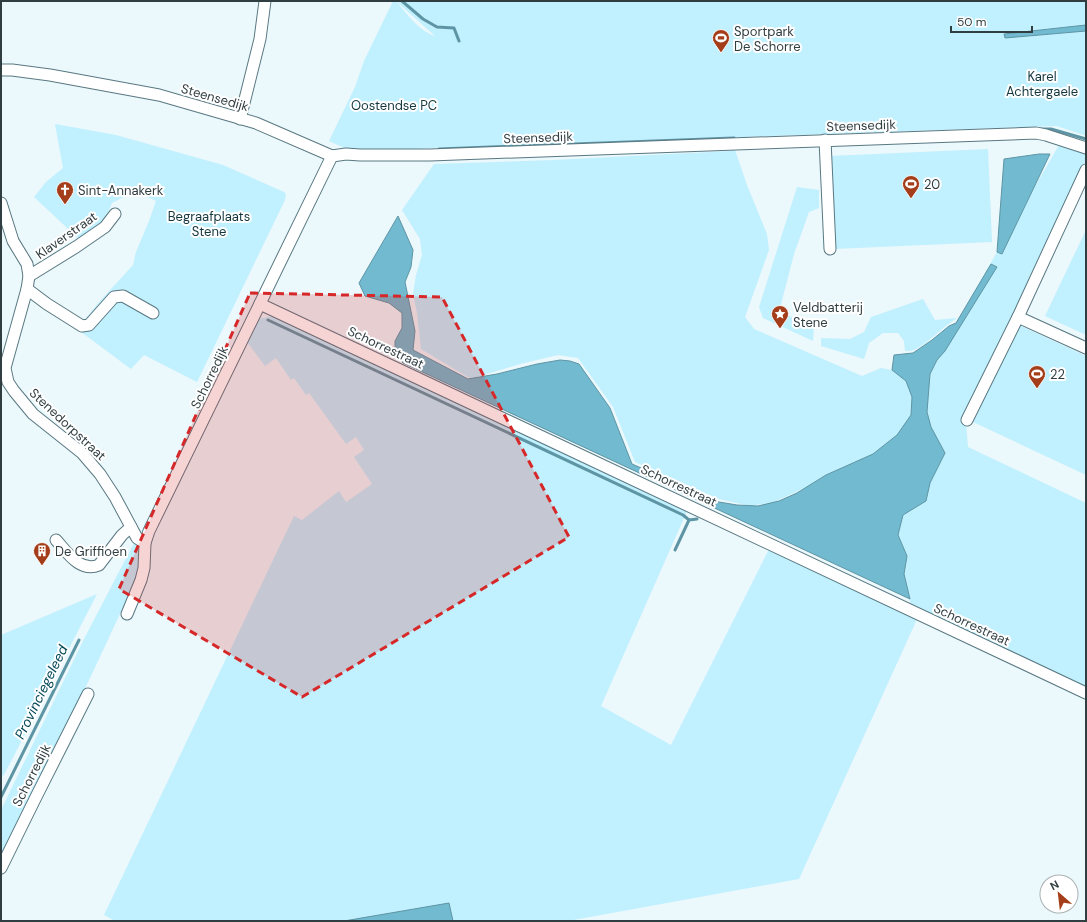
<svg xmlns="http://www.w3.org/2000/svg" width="1087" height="922" font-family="'DM Sans',sans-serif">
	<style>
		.green { fill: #c1f0fe }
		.water { fill: #71bacf; stroke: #5e95a5 }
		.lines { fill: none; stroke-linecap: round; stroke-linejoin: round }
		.stream { stroke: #5e95a5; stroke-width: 3 }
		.minor-casing { stroke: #597882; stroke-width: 13 }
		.minor { stroke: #fff; stroke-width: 11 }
		.marked { fill: #d62828; fill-opacity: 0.2; stroke: #d62828; stroke-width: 3; stroke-dasharray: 8 5; stroke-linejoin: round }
		.labels { text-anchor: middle; stroke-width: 4; stroke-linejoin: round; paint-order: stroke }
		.poi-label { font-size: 13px; fill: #303e42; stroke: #fff; text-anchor: start }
		.park-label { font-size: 13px; fill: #13363f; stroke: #fff }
		.street-label { font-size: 13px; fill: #303e42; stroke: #fff }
		.water-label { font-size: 14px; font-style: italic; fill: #034857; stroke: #fff }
	</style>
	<rect width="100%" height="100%" fill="#ebf8fc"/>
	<g class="green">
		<path d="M393,1H396C407,14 419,31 435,36L396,1H1086V136L1066,129L1056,126L429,148L407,150L401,152L347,149L329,141L355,87L364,61Z"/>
		<path d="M55,124L116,135L223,165L284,192L286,194L285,200L197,382L144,355L131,369L77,329L101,300L133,265L136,252L149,221L156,201L135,191L112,203C105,222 94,228 79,239L34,197L46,182L63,168Z"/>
		<path d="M1059,145L1086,151V160L966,423L968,447L1086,503V688L911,606L904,574L907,556L898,535L903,515L926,501L930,483L945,453L931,427L927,412L930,374L956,323Z"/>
		<path d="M988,149L992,242L834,249L830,156Z"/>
		<path d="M735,150L747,185L767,234L769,250L745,317L754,329L862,376L881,368L892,370L906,381L912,397L911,415L897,435L873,454L826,475L807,487L774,502L750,506L719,499L635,462L613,407L578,358L558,355L520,364L471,379L421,349L417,313L413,294L416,275L422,255L420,239L402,210L434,164L554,160L730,151Z"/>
		<path d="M797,187L819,190V208L809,212L794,254L779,312L814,326L813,341L763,318L759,307Z"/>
		<path d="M1086,230V335L1045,316Z"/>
		<path d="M923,299L935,320L957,318C942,327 930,342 914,350C911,351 908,351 905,351L904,341L898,333H883L869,343L864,359L821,346V338L850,339L864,332L871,317Z"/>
		<path d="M273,316L688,509L601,706L671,745L770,547L918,617L799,879L568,921H115L104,915L294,516L302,520L339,491L346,502L372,484L354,457L364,450L356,437L346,444L309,393L306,395L294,378L291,380L276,358L265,366L247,342L258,319Z"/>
		<path d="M1019,325L1086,356V475L973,422Z"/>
		<path d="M134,543L137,545L140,571L90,678L1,860V810L84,639Z"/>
		<path d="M97,594L4,775L1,776V635Z"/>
	</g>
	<g class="water">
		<path d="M1086,25V31L1005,38L1004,34Z"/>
		<path d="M1039,154H1050L1002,254L997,252L1004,159Z"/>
		<path d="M398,216L413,250L411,267L405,282L415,331L413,350L468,379L497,374L537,364L560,360L570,361L579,364L610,408L632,464L719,502L737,505L758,506L779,501L797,493L826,475L873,454L897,435L911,415L912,397L906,381L892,370L894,355L913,353L932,340L949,326L956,323L991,264L997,267L945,351L937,360L930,374L927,412L931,427L945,453L930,483L926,501L903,515L898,535L907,556L904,574L910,599L403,363L395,355V341L402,328V313L389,303L365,296L359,283Z"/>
		<path d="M449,903L453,921H344Z"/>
	</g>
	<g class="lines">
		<g class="stream">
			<path d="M402,1L423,19L437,27L454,28L459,41"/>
			<path d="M1039,129H1051L1086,139"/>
			<path d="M439,149L734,138"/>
			<path d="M268,320L683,515L689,520"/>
			<path d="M675,550L689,520L697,519"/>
			<path d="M1,797L79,640"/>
		</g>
		<defs>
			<g id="minor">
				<path d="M1,70H12L50,75L159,95L256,123L332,156L346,154L360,155H430L1036,133L1046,135L1086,148"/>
				<path d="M240,119L260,39L265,1"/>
				<path d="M825,140L830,249"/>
				<path d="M1086,170L1018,317L1086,348"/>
				<path d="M1,203L13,241L27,264L29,276L27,289L10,350L5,368L8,382L14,391L33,414L82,453L100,474L115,497L137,538L145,543"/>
				<path d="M29,276L76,247L105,227L115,214"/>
				<path d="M27,289L47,304L82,326L89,325L114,297L123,296L153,313"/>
				<path d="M260,304L1086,693"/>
				<path d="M967,420L1018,317"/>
				<path d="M56,540C67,552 80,573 99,565L122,535L131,527"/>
				<path d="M127,614L141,580L144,568L145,543L149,531L332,156"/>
				<path d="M1,868L35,799L88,694"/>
			</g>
		</defs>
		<use href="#minor" class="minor-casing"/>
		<use href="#minor" class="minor"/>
	</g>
	<path class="marked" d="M250,293L442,297L569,537L302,697L119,589Z"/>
	<defs>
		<symbol id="stadium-pin" viewBox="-11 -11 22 30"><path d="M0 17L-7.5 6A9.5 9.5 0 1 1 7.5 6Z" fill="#a43d19" stroke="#fff"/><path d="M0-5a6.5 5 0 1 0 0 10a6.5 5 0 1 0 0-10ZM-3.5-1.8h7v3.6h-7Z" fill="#fff"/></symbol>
		<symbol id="church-pin" viewBox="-11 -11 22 30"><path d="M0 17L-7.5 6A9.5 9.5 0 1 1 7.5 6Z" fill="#a43d19" stroke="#fff"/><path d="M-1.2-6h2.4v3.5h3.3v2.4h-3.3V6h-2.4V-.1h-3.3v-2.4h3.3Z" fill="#fff"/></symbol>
		<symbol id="sight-pin" viewBox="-11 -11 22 30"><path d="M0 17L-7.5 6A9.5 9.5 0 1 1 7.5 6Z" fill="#a43d19" stroke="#fff"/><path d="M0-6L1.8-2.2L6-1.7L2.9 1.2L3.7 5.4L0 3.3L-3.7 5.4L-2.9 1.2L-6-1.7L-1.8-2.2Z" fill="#fff"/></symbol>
		<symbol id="building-pin" viewBox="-11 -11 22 30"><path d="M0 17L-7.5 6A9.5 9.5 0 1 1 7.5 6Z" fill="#a43d19" stroke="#fff"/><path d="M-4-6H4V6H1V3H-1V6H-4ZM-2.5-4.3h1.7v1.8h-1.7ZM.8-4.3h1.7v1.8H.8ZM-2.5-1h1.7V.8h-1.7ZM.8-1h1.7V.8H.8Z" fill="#fff"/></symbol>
	</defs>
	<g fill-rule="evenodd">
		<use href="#stadium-pin" x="711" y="28" width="20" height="27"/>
		<use href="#stadium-pin" x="901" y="174" width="20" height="27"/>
		<use href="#church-pin" x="55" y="180" width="20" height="27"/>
		<use href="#sight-pin" x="770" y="304" width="20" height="27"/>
		<use href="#stadium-pin" x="1027" y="364" width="20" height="27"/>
		<use href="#building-pin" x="32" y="541" width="20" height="27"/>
	</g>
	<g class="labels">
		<g class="poi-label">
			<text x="734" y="36">Sportpark<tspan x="734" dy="15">De Schorre</tspan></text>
			<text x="924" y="189">20</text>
			<text x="78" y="195">Sint-Annakerk</text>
			<text x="793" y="312">Veldbatterij<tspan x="793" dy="15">Stene</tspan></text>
			<text x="1050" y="379">22</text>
			<text x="55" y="556">De Griffioen</text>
		</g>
		<g class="park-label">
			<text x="1042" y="81">Karel<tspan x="1042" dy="15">Achtergaele</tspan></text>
			<text x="394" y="110">Oostendse PC</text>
			<text x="209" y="221">Begraafplaats<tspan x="209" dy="15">Stene</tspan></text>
		</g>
		<g class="street-label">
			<text transform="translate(215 97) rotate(16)" y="5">Steensedijk</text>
			<text transform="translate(861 125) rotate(-2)" y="5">Steensedijk</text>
			<text transform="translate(538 137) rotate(-2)" y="5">Steensedijk</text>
			<text transform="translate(66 235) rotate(-35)" y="5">Klaverstraat</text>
			<text transform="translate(386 347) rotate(25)" y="5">Schorrestraat</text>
			<text transform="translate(209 377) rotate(-64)" y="5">Schorredijk</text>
			<text transform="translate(68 424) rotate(43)" y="5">Stenedorpstraat</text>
			<text transform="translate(679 485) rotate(25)" y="5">Schorrestraat</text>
			<text transform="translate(972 624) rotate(25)" y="5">Schorrestraat</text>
			<text transform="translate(31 775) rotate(-63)" y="5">Schorredijk</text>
		</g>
		<g class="water-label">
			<text transform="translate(41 692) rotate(-64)" y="5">Provinciegeleed</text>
		</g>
	</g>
	<rect width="1087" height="922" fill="none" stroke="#303e42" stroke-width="4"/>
	<g transform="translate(1059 894) rotate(332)"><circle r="19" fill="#ffffff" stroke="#acb2b3"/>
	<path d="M0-3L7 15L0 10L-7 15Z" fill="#a43d19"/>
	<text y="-6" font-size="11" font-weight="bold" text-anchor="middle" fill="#303e42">N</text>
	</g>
	<path d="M951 26v6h81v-6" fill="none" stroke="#303e42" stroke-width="2"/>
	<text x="957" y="26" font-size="12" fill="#303e42" stroke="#ffffff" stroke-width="3" paint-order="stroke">50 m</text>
</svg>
